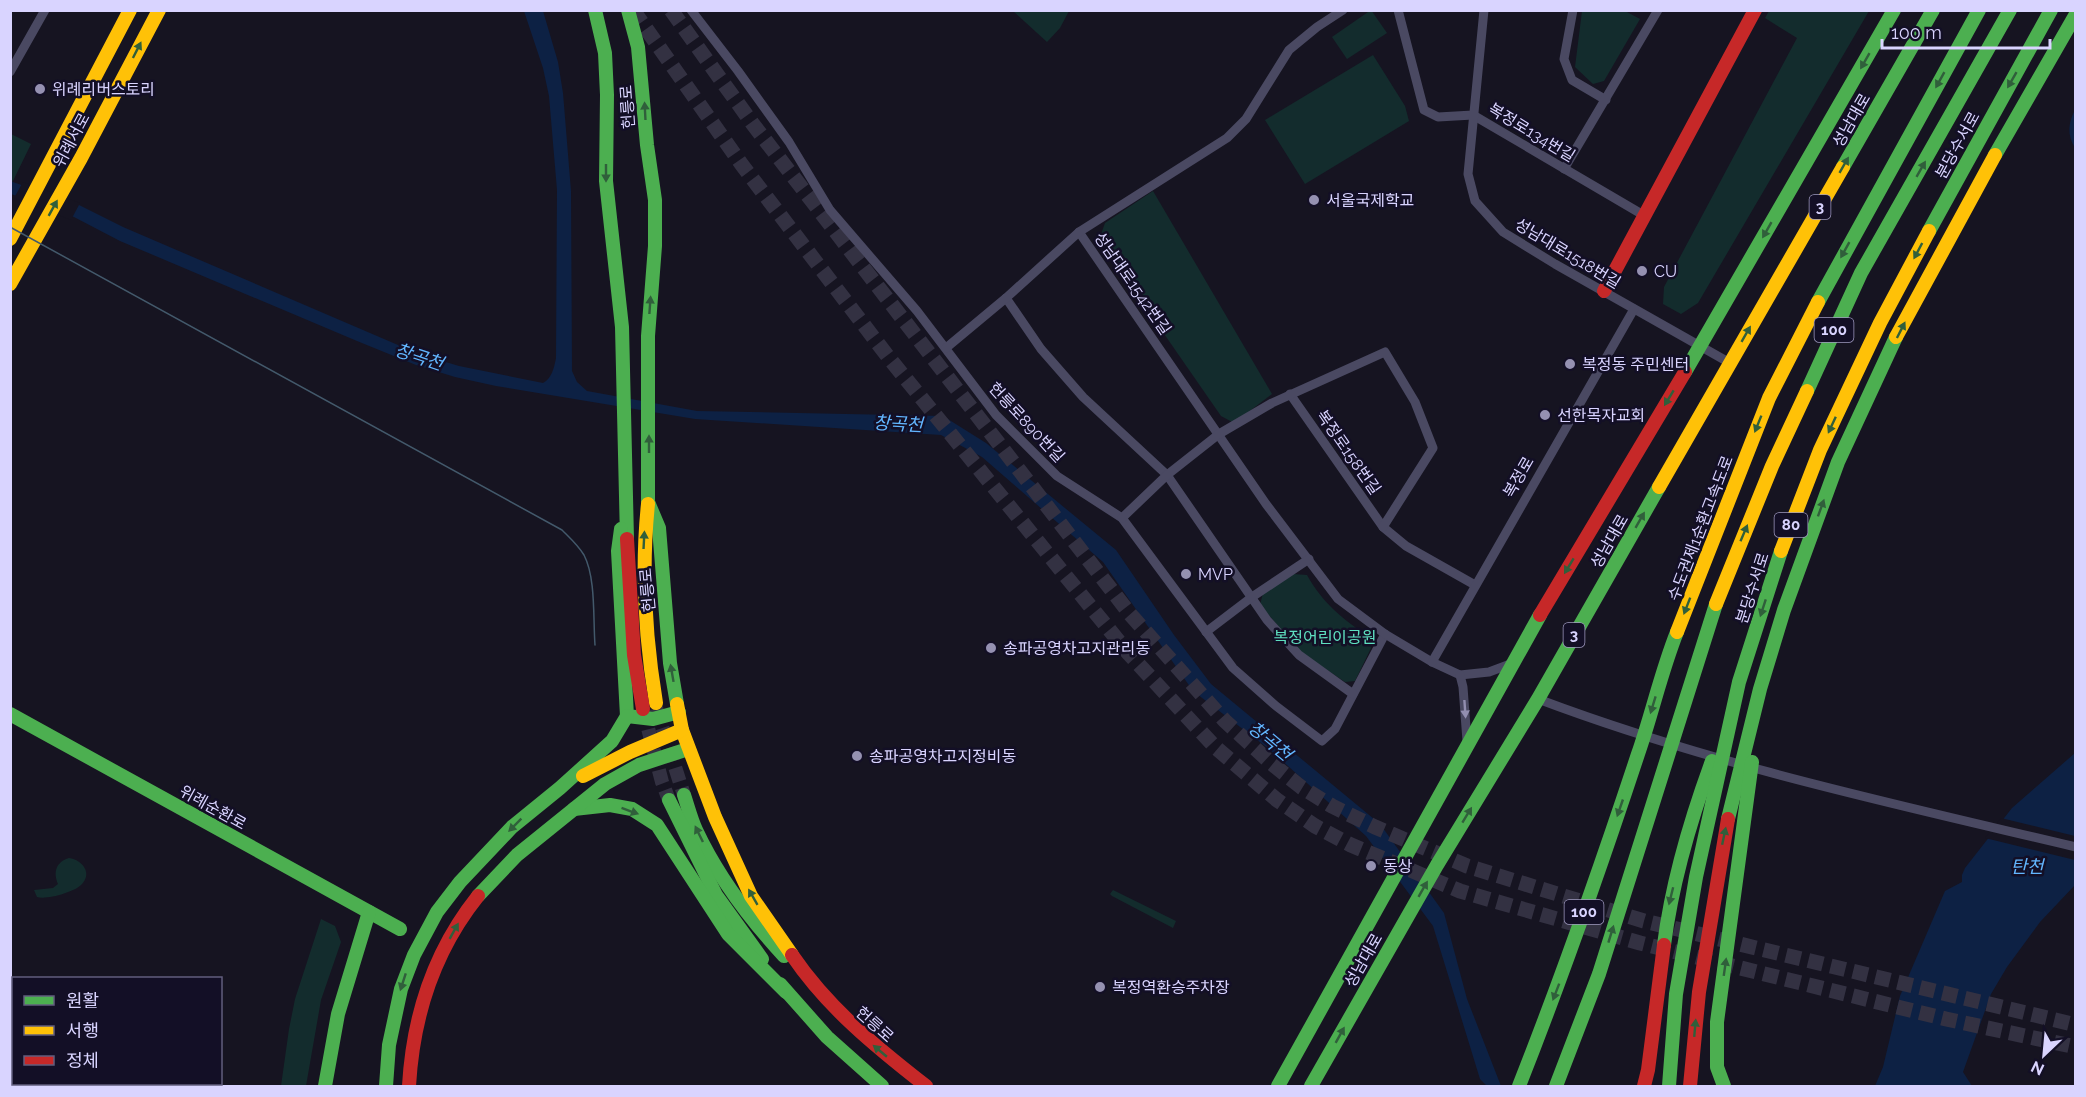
<svg xmlns="http://www.w3.org/2000/svg" width="2086" height="1097" font-family="Raleway,'Noto Sans KR',sans-serif">
	<style>
		.green { fill: #132c2d }
		.water { fill: #0d2144 }
		.pier { fill: #161421 }
		.lines { fill: none; stroke-linecap: round; stroke-linejoin: round }
		.secondary-tunnel { stroke: #333142; stroke-width: 14; stroke-dasharray: 14 7; stroke-linecap: butt }
		.primary-tunnel { stroke: #333142; stroke-width: 15; stroke-dasharray: 15 8; stroke-linecap: butt }
		.street { stroke: #4a4962; stroke-width: 9 }
		.fast { stroke: #4caf50; stroke-width: 14 }
		.slow { stroke: #ffc107; stroke-width: 14 }
		.jam { stroke: #c62828; stroke-width: 14 }
		.tram { stroke: #43596b; stroke-width: 1.5 }
		.oneway { fill: #305f3b }
		.oneway2 { fill: #928eb0 }
		.poi-dot { fill: #9591b1; stroke: #130f26; stroke-width: 2 }
		.labels { text-anchor: middle; stroke-width: 5; stroke-linejoin: round; paint-order: stroke }
		.shield { fill: #130f26; stroke: #9e99be; stroke-width: 1.5 }
		.shield-label { font-size: 15px; font-weight: bold; fill: #d9d4ff }
		.poi-label { font-size: 16px; fill: #d9d4ff; stroke: #130f26; text-anchor: start }
		.street-label { font-size: 16px; fill: #d9d4ff; stroke: #130f26 }
		.park-label { font-size: 16px; fill: #5fe0c0; stroke: #130f26 }
		.water-label { font-size: 18px; font-style: italic; fill: #62b6ff; stroke: #130f26 }
	</style>
	<rect width="100%" height="100%" fill="#161421"/>
	<g class="green">
		<path d="M1371,10L1387,33L1347,59L1332,37Z"/>
		<path d="M1013,11H1069L1060,28L1047,42Z"/>
		<path d="M1582,11H1625L1640,19L1604,81L1593,84L1575,67Z"/>
		<path d="M1769,11H1869L1698,303L1681,314L1663,304L1664,287L1797,38L1765,18Z"/>
		<path d="M1373,55L1405,106L1409,121L1305,184L1265,120Z"/>
		<path d="M11,134L31,144L11,185Z"/>
		<path d="M1153,191L1272,394L1234,423L1221,416L1099,240L1105,223Z"/>
		<path d="M1293,574L1307,575C1322,602 1342,619 1368,636L1371,648L1355,681L1345,682L1302,653L1260,605L1263,593Z"/>
		<path d="M69,858C83,860 93,874 81,885C74,892 47,900 37,897L34,890L53,888L58,884C53,872 56,862 69,858Z"/>
		<path d="M1113,890L1176,921L1173,928L1112,896L1110,894Z"/>
		<path d="M321,919L335,926L341,942L321,1000L306,1086H281L289,1029L295,999Z"/>
	</g>
	<g class="water">
		<path d="M524,11H543L558,62L563,93L571,191L572,371L577,382L587,391L697,411L943,416L986,443L1116,550L1174,635L1211,684L1380,824L1444,913L1467,999L1501,1086H1487L1480,1079L1433,926L1366,836L1269,749L1193,691L1103,562L982,457L941,435L695,419L496,386L455,377L416,365L357,341L120,241L74,217L11,194L10,181L79,205L123,227L419,354L459,366L543,383C552,378 554,368 556,358L557,190L549,96L543,68Z"/>
		<path d="M2075,110V148C2067,135 2068,123 2075,110Z"/>
		<path d="M2075,753V885L2040,922L2007,967L1991,994L1963,1072L1972,1086H1875L1883,1067L1900,996L1945,891L1962,882V875L1965,868L2012,808Z"/>
	</g>
	<g class="pier">
		<path d="M23,182L80,203L71,220L14,198Z"/>
		<path d="M2001,818L2075,836V860L1985,838Z"/>
	</g>
	<g class="lines">
		<g class="secondary-tunnel">
			<path d="M656,708L684,795"/>
			<path d="M643,709L662,782L669,800"/>
		</g>
		<g class="primary-tunnel">
			<path d="M633,10L742,165L889,358L1129,654L1215,747L1277,800L1315,826L1351,845L1460,891L1640,943L1946,1019L2076,1047"/>
			<path d="M671,10L752,123L1130,614L1225,721L1271,763L1301,787L1332,806L1375,827L1467,866L1644,921L2076,1025"/>
		</g>
		<g class="street">
			<path d="M691,10L738,71L789,142L830,210L917,311L996,415L1057,476L1122,518L1233,668L1276,706L1322,741L1335,729L1385,634"/>
			<path d="M1398,10L1424,110L1438,117L1473,115L1645,216"/>
			<path d="M1484,10L1468,174L1475,201L1503,232L1555,264L1730,363"/>
			<path d="M1573,10L1564,59L1572,80L1606,100"/>
			<path d="M10,72L45,10"/>
			<path d="M1564,169L1658,10"/>
			<path d="M1079,232L1266,504L1338,599L1385,634L1432,662L1460,675L1489,672L1513,663"/>
			<path d="M1006,298L1041,349L1083,397L1167,475L1267,620L1299,655L1353,694"/>
			<path d="M946,348L1006,298L1079,232L1227,138L1246,119L1289,50L1317,27L1343,10"/>
			<path d="M1290,394L1383,527L1406,546L1475,585"/>
			<path d="M1122,518L1167,475L1219,434L1272,403L1385,352L1415,402L1433,448L1383,527"/>
			<path d="M1206,632L1252,597L1309,559"/>
			<path d="M1432,662L1634,309"/>
			<path d="M1460,675L1463,687L1467,741"/>
			<path d="M1538,699C1713,765 1895,804 2076,847"/>
		</g>
		<g class="fast">
			<path d="M595,10L605,53L607,95L606,181L622,327L627,539"/>
			<path d="M628,10L638,47L647,145L655,200V246L648,336V502L659,528L670,663L677,704"/>
			<path d="M1995,155L2076,14"/>
			<path d="M1843,167L1933,10"/>
			<path d="M1929,231L2051,10"/>
			<path d="M1818,302L1979,10"/>
			<path d="M1685,372L1894,10"/>
			<path d="M1807,391L1861,273L2010,10"/>
			<path d="M621,529L618,551L627,716L653,719L679,712"/>
			<path d="M10,714L400,929"/>
			<path d="M684,795C688,807 691,819 696,830C718,877 749,918 784,956"/>
			<path d="M669,800L716,895L762,959"/>
			<path d="M574,809L610,805L632,809L657,825L728,934L786,992"/>
			<path d="M1728,819L1760,689L1784,610L1838,462L1896,337"/>
			<path d="M478,896L517,855L605,784L639,765L688,749"/>
			<path d="M1664,945C1672,882 1690,821 1712,761"/>
			<path d="M780,984L827,1037L882,1086"/>
			<path d="M325,1086L338,1014L369,912"/>
			<path d="M386,1086L389,1045L401,989L414,955L437,912L460,882L512,827L560,788L612,741L627,716"/>
			<path d="M1278,1086L1540,615"/>
			<path d="M1311,1086L1437,865L1538,699L1659,487"/>
			<path d="M1519,1086C1562,977 1601,866 1638,754C1652,714 1661,672 1677,632"/>
			<path d="M1556,1086L1599,974L1716,604"/>
			<path d="M1669,1086L1676,994L1696,877L1739,682L1781,551"/>
			<path d="M1724,1086L1717,1067V1022L1752,762"/>
		</g>
		<g class="slow">
			<path d="M10,239L130,10"/>
			<path d="M10,284L81,158L159,10"/>
			<path d="M1896,337L1995,155"/>
			<path d="M1659,487L1843,167"/>
			<path d="M648,504C641,571 645,636 656,703"/>
			<path d="M1781,551L1820,450L1880,323L1929,231"/>
			<path d="M1716,604L1772,466L1807,391"/>
			<path d="M1677,632L1769,398L1818,302"/>
			<path d="M677,704L682,730L715,817L751,896L792,955"/>
			<path d="M583,776L630,752L682,730"/>
		</g>
		<g class="jam">
			<path d="M1604,291L1755,10"/>
			<path d="M627,539L634,655L643,709"/>
			<path d="M1540,615L1685,372"/>
			<path d="M792,955C828,1008 876,1047 926,1086"/>
			<path d="M409,1086C413,1016 434,951 478,896"/>
			<path d="M1644,1086L1648,1070L1664,945"/>
			<path d="M1690,1086L1699,992L1728,819"/>
		</g>
		<path class="tram" d="M10,227L562,530C570,538 578,545 584,555C596,578 593,619 595,645"/>
	</g>
	<defs><path id="oneway-solid" d="M-6-.8H1V-3.2L6.5 0L1 3.2V.8H-6Z" transform="scale(1.5)"/></defs>
	<g class="oneway">
		<use href="#oneway-solid" transform="translate(137 50) rotate(-63)"/>
		<use href="#oneway-solid" transform="translate(1865 61) rotate(120)"/>
		<use href="#oneway-solid" transform="translate(1940 80) rotate(119)"/>
		<use href="#oneway-solid" transform="translate(2012 80) rotate(120)"/>
		<use href="#oneway-solid" transform="translate(645 111) rotate(-93)"/>
		<use href="#oneway-solid" transform="translate(1844 165) rotate(-60)"/>
		<use href="#oneway-solid" transform="translate(1921 169) rotate(-60)"/>
		<use href="#oneway-solid" transform="translate(606 173) rotate(90)"/>
		<use href="#oneway-solid" transform="translate(53 208) rotate(-61)"/>
		<use href="#oneway-solid" transform="translate(1767 230) rotate(120)"/>
		<use href="#oneway-solid" transform="translate(1845 250) rotate(119)"/>
		<use href="#oneway-solid" transform="translate(1918 251) rotate(118)"/>
		<use href="#oneway-solid" transform="translate(650 305) rotate(-86)"/>
		<use href="#oneway-solid" transform="translate(1901 330) rotate(-63)"/>
		<use href="#oneway-solid" transform="translate(1746 334) rotate(-60)"/>
		<use href="#oneway-solid" transform="translate(1669 398) rotate(121)"/>
		<use href="#oneway-solid" transform="translate(1758 424) rotate(112)"/>
		<use href="#oneway-solid" transform="translate(1832 425) rotate(115)"/>
		<use href="#oneway-solid" transform="translate(649 444) rotate(-90)"/>
		<use href="#oneway-solid" transform="translate(1821 508) rotate(-70)"/>
		<use href="#oneway-solid" transform="translate(1640 520) rotate(-60)"/>
		<use href="#oneway-solid" transform="translate(1744 533) rotate(-67)"/>
		<use href="#oneway-solid" transform="translate(644 540) rotate(-87)"/>
		<use href="#oneway-solid" transform="translate(1569 566) rotate(121)"/>
		<use href="#oneway-solid" transform="translate(1687 606) rotate(111)"/>
		<use href="#oneway-solid" transform="translate(1763 608) rotate(108)"/>
		<use href="#oneway-solid" transform="translate(672 673) rotate(-100)"/>
		<use href="#oneway-solid" transform="translate(1653 705) rotate(107)"/>
		<use href="#oneway-solid" transform="translate(1620 808) rotate(109)"/>
		<use href="#oneway-solid" transform="translate(630 811) rotate(20)"/>
		<use href="#oneway-solid" transform="translate(1467 815) rotate(-59)"/>
		<use href="#oneway-solid" transform="translate(515 825) rotate(135)"/>
		<use href="#oneway-solid" transform="translate(699 834) rotate(-116)"/>
		<use href="#oneway-solid" transform="translate(1724 836) rotate(-78)"/>
		<use href="#oneway-solid" transform="translate(1423 889) rotate(-60)"/>
		<use href="#oneway-solid" transform="translate(1671 896) rotate(104)"/>
		<use href="#oneway-solid" transform="translate(753 897) rotate(-120)"/>
		<use href="#oneway-solid" transform="translate(454 931) rotate(-61)"/>
		<use href="#oneway-solid" transform="translate(1611 934) rotate(-73)"/>
		<use href="#oneway-solid" transform="translate(1725 967) rotate(-82)"/>
		<use href="#oneway-solid" transform="translate(403 982) rotate(108)"/>
		<use href="#oneway-solid" transform="translate(1556 992) rotate(111)"/>
		<use href="#oneway-solid" transform="translate(1695 1028) rotate(-85)"/>
		<use href="#oneway-solid" transform="translate(1340 1035) rotate(-61)"/>
		<use href="#oneway-solid" transform="translate(880 1051) rotate(-140)"/>
	</g>
	<use class="oneway2" href="#oneway-solid" transform="translate(1465 709) rotate(86)"/>
	<g class="poi-dot">
		<circle cx="40" cy="89" r="6"/>
		<circle cx="1314" cy="200" r="6"/>
		<circle cx="1642" cy="271" r="6"/>
		<circle cx="1570" cy="364" r="6"/>
		<circle cx="1545" cy="415" r="6"/>
		<circle cx="1186" cy="574" r="6"/>
		<circle cx="991" cy="648" r="6"/>
		<circle cx="857" cy="756" r="6"/>
		<circle cx="1371" cy="866" r="6"/>
		<circle cx="1100" cy="987" r="6"/>
	</g>
	<g class="labels">
		<g class="shield">
			<rect x="1809.5" y="195" width="21" height="24" rx="4.5"/>
			<rect x="1814.5" y="318" width="39" height="24" rx="4.5"/>
			<rect x="1774.5" y="513" width="33" height="24" rx="4.5"/>
			<rect x="1563.5" y="623" width="21" height="24" rx="4.5"/>
			<rect x="1564.5" y="900" width="39" height="24" rx="4.5"/>
		</g>
		<g class="shield-label">
			<text x="1820" y="212">3</text>
			<text x="1834" y="335">100</text>
			<text x="1791" y="530">80</text>
			<text x="1574" y="640">3</text>
			<text x="1584" y="917">100</text>
		</g>
		<g class="poi-label">
			<text x="52" y="95">위례리버스토리</text>
			<text x="1326" y="206">서울국제학교</text>
			<text x="1654" y="277">CU</text>
			<text x="1582" y="370">복정동 주민센터</text>
			<text x="1557" y="421">선한목자교회</text>
			<text x="1198" y="580">MVP</text>
			<text x="1003" y="654">송파공영차고지관리동</text>
			<text x="869" y="762">송파공영차고지정비동</text>
			<text x="1383" y="872">동상</text>
			<text x="1112" y="993">복정역환승주차장</text>
		</g>
		<g class="street-label">
			<text transform="translate(627 107) rotate(-94)" y="6">헌릉로</text>
			<text transform="translate(1851 120) rotate(-60)" y="6">성남대로</text>
			<text transform="translate(1532 132) rotate(31)" y="6">복정로134번길</text>
			<text transform="translate(71 140) rotate(-62)" y="6">위례서로</text>
			<text transform="translate(1957 145) rotate(-61)" y="6">분당수서로</text>
			<text transform="translate(1568 253) rotate(31)" y="6">성남대로1518번길</text>
			<text transform="translate(1133 283) rotate(55)" y="6">성남대로1542번길</text>
			<text transform="translate(1027 422) rotate(47)" y="6">헌릉로890번길</text>
			<text transform="translate(1349 452) rotate(55)" y="6">복정로158번길</text>
			<text transform="translate(1518 477) rotate(-60)" y="6">복정로</text>
			<text transform="translate(1700 528) rotate(-69)" y="6">수도권제1순환고속도로</text>
			<text transform="translate(1609 541) rotate(-60)" y="6">성남대로</text>
			<text transform="translate(1752 588) rotate(-72)" y="6">분당수서로</text>
			<text transform="translate(647 590) rotate(-95)" y="6">헌릉로</text>
			<text transform="translate(213 807) rotate(29)" y="6">위례순환로</text>
			<text transform="translate(1363 960) rotate(-60)" y="6">성남대로</text>
			<text transform="translate(875 1024) rotate(42)" y="6">헌릉로</text>
		</g>
		<g class="park-label">
			<text x="1325" y="643">복정어린이공원</text>
		</g>
		<g class="water-label">
			<text transform="translate(419 357) rotate(18)" y="6">창곡천</text>
			<text transform="translate(898 424) rotate(3)" y="6">창곡천</text>
			<text transform="translate(1270 741) rotate(40)" y="6">창곡천</text>
			<text x="2027" y="873">탄천</text>
		</g>
	</g>
	<rect width="2086" height="1097" fill="none" stroke="#d9d4ff" stroke-width="24"/>
	<rect x="12" y="977" width="210" height="108" fill="#130f26" stroke="#625e7d" stroke-width="1.5"/>
	<rect x="24" y="996" width="30" height="9" fill="#4caf50" stroke="#625e7d" stroke-width="1.5"/>
	<text x="66" y="1007" font-size="18" fill="#d9d4ff">원활</text>
	<rect x="24" y="1026" width="30" height="9" fill="#ffc107" stroke="#625e7d" stroke-width="1.5"/>
	<text x="66" y="1037" font-size="18" fill="#d9d4ff">서행</text>
	<rect x="24" y="1056" width="30" height="9" fill="#c62828" stroke="#625e7d" stroke-width="1.5"/>
	<text x="66" y="1067" font-size="18" fill="#d9d4ff">정체</text>
	<g transform="translate(2044 1055) rotate(206)" stroke="#130f26" stroke-width="4.5" paint-order="stroke">
	<path d="M0-4.5L10 22L0 15L-10 22Z" fill="#d9d4ff"/>
	<text y="-9" font-size="16" font-weight="bold" text-anchor="middle" fill="#d9d4ff">N</text>
	</g>
	<path d="M1882 39v9h168v-9" fill="none" stroke="#d9d4ff" stroke-width="3"/>
	<text x="1891" y="39" font-size="18" fill="#d9d4ff" stroke="#130f26" stroke-width="4.5" paint-order="stroke">100 m</text>
</svg>
